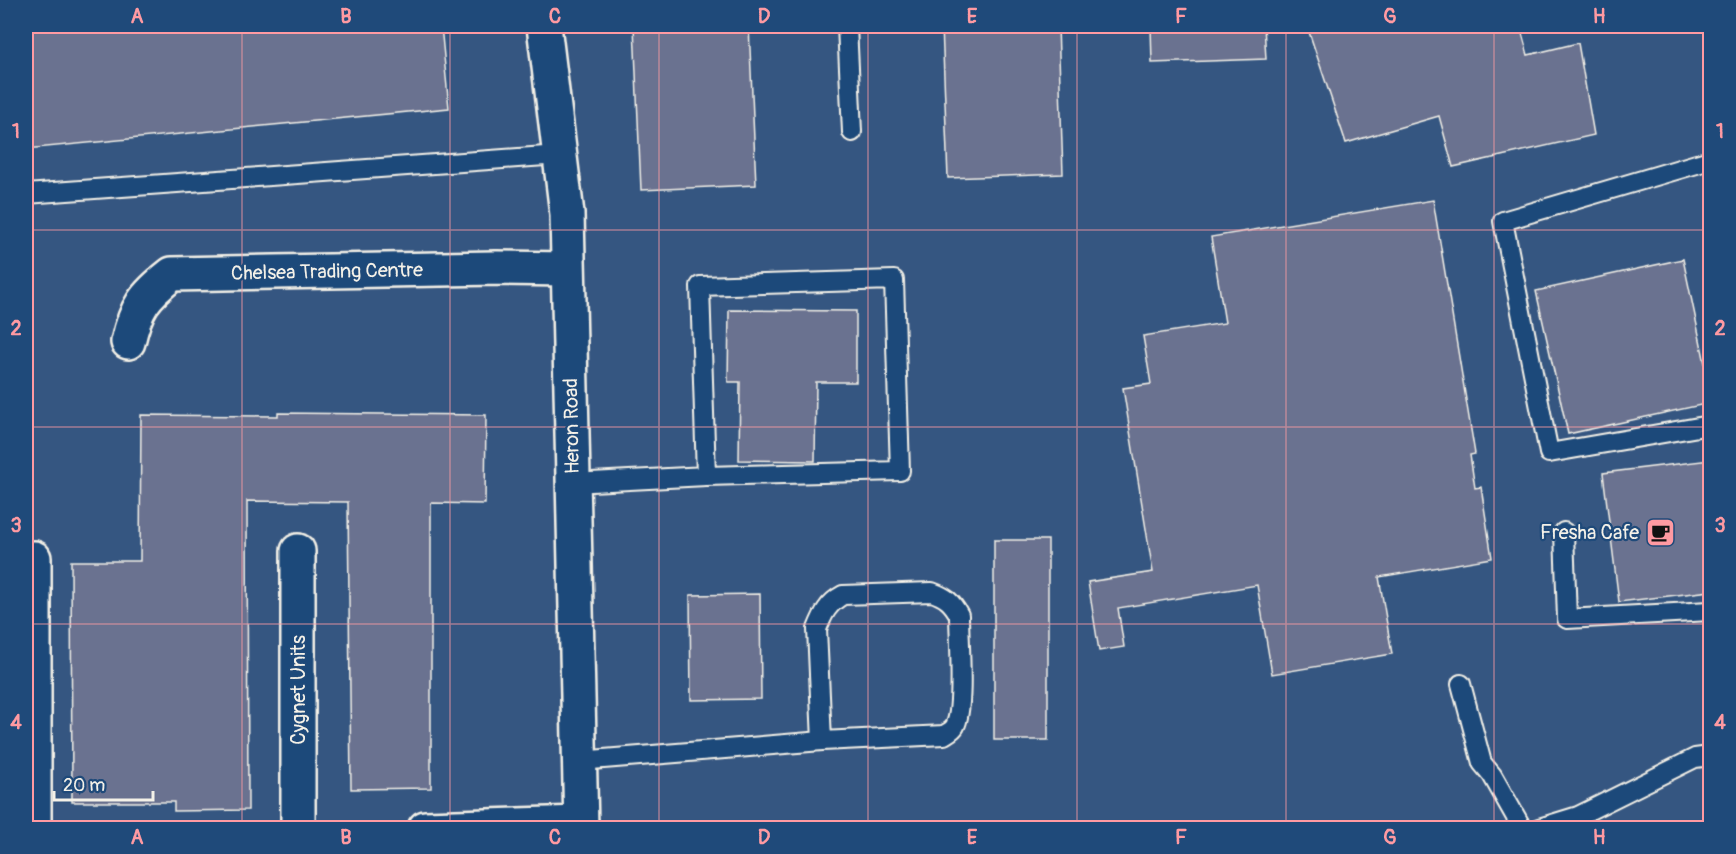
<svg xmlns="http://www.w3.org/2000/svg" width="1736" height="854" font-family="Pangolin,sans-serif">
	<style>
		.built { fill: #365681 }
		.building { fill: #6b7290; stroke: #f4f1e8; stroke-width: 1.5 }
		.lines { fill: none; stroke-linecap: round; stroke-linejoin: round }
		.service-casing { stroke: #f4f1e8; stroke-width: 22 }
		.minor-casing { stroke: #f4f1e8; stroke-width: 38 }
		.service { stroke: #1f4a7a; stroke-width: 18 }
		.minor { stroke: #1f4a7a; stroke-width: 33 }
		.grid { fill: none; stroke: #ff9aa2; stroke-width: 1.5; stroke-opacity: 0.55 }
		.labels { text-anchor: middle; stroke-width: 4.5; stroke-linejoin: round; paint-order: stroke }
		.street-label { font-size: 20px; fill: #f4f1e8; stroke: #1f4a7a }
		.poi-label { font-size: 20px; fill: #f4f1e8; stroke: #1f4a7a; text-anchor: end }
		.neatline { fill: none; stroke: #ff9aa2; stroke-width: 2 }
		.grid-label { font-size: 20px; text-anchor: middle; font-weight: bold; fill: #ff9aa2 }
	</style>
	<rect width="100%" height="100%" fill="#1f4a7a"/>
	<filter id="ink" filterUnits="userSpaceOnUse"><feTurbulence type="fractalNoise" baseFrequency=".0167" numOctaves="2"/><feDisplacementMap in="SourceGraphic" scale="12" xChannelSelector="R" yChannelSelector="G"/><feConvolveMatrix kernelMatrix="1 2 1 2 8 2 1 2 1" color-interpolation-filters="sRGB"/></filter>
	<g filter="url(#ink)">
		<rect class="built" x="26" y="26" width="1684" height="802"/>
		<g class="building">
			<path d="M26,26H441L449,108L26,149Z"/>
			<path d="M634,26H749L756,185L641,190Z"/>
			<path d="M942,26H1058L1063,174L948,178Z"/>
			<path d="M1151,26H1264L1266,59L1152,63Z"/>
			<path d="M1330,26H1520L1528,55L1578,43L1594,135L1453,167L1439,116L1346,143L1309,32Z"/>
			<path d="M1433,200L1475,454L1470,455L1475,488L1481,487L1492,558L1379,577L1392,654L1272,674L1257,585L1118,608L1124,647L1099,651L1088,582L1153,572L1123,388L1151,384L1143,336L1225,323L1211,237Z"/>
			<path d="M1683,259L1710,387V403L1568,434L1536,291Z"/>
			<path d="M729,310L856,311V382H816L815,461L739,460L740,382H728Z"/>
			<path d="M278,413L486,415L485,504L431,503V788L351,789L348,502L247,501L248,810L174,811V802H72L71,561H140L141,415L278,416Z"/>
			<path d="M1710,460V591L1619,602L1603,473Z"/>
			<rect x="994" y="540" width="54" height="200"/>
			<path d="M760,594L761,699L691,700L690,595Z"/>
		</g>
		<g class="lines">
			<defs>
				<g id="service">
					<path d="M847,26L852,132"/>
					<path d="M1710,160L1503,221L1549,453L1710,425"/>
					<path d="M26,194L559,155"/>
					<path d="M572,483L706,476L900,471L894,280L700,286L706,476"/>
					<path d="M1564,532L1567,619L1710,611"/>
					<path d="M1461,684L1482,763L1492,775L1522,828"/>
					<path d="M579,761L822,741L944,735C949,732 953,730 955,726C965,708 959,638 959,615C952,602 946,597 932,592L843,595C828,603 823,614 817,629L822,741"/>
					<path d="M1539,828L1578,816L1695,758L1710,756"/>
				</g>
				<g id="minor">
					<path d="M544,26L567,214L581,828"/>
					<path d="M128,342C136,307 144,296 172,274L496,268L567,269"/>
					<path d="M34,558V828"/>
					<path d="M298,828V551"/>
					<path d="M425,828L581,823"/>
				</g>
			</defs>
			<use href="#service" class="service-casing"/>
			<use href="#minor" class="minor-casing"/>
			<use href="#service" class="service"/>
			<use href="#minor" class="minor"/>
		</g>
	</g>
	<path class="grid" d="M242,26V828M450,26V828M659,26V828M868,26V828M1077,26V828M1286,26V828M1494,26V828M26,230H1710M26,427H1710M26,624H1710"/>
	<defs>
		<symbol id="cafe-square" viewBox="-11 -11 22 22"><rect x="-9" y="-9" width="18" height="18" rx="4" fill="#ff9aa2" stroke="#1f4a7a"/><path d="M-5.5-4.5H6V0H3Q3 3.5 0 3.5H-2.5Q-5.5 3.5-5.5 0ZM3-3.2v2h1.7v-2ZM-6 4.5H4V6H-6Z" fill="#111"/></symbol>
	</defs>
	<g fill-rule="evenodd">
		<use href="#cafe-square" x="1644" y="516" width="33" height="33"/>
	</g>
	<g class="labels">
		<g class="street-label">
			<text transform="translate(327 271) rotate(-1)" y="7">Chelsea Trading Centre</text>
			<text transform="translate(571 426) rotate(-91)" y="7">Heron Road</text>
			<text transform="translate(298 690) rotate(-90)" y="7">Cygnet Units</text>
		</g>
		<g class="poi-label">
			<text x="1639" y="539">Fresha Cafe</text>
		</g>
	</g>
	<rect width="1736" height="854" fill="none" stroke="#1f4a7a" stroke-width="66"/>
	<path d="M54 791v9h99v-9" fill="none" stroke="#f4f1e8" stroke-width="3"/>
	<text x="63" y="791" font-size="18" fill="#f4f1e8" stroke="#1f4a7a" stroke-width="4.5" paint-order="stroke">20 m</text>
	<rect x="33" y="33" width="1670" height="788" class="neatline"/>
	<g class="grid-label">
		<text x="137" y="23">A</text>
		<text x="346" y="23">B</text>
		<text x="555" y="23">C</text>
		<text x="764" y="23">D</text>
		<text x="972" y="23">E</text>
		<text x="1181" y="23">F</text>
		<text x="1390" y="23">G</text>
		<text x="1599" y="23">H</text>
		<text x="16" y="138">1</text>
		<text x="1720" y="138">1</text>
		<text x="16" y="335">2</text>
		<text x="1720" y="335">2</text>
		<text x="16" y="532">3</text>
		<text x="1720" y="532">3</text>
		<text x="16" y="729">4</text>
		<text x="1720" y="729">4</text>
		<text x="137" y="844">A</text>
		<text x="346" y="844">B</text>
		<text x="555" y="844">C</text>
		<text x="764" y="844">D</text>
		<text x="972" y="844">E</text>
		<text x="1181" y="844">F</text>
		<text x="1390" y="844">G</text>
		<text x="1599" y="844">H</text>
	</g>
</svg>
